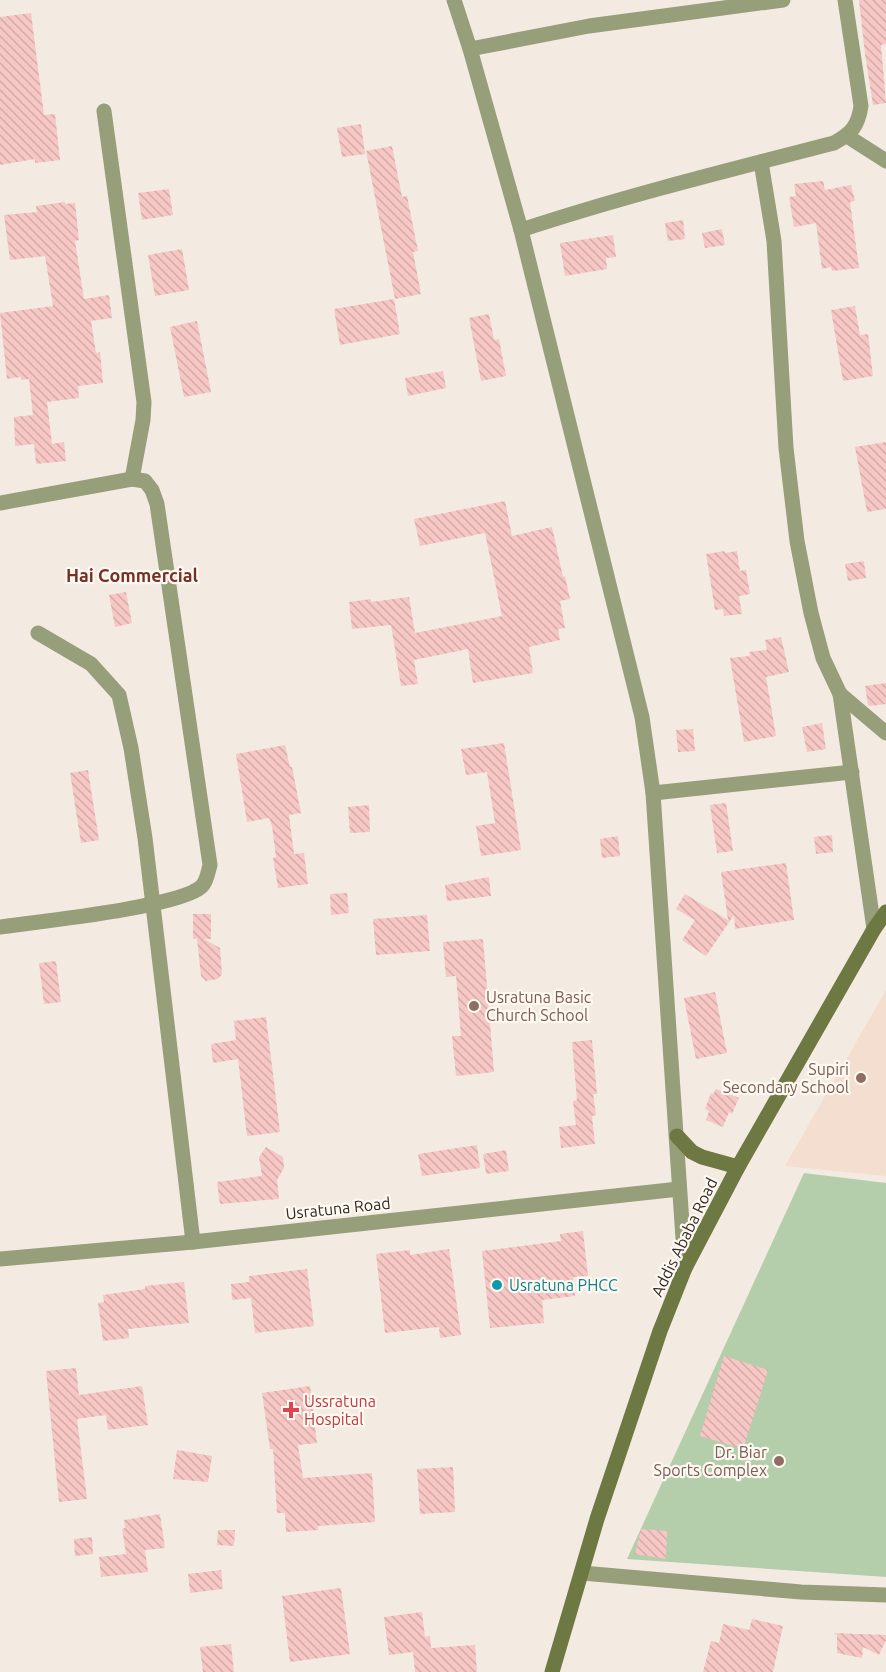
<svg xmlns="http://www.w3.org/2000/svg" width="886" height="1672" font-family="Ubuntu,sans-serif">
<defs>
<pattern id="building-back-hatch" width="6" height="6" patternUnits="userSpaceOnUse" patternTransform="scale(1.5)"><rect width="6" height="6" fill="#f6c7c4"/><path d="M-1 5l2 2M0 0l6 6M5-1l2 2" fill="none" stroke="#d3aba8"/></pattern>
</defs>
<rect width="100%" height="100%" fill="#f3ebe2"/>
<polygon fill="#f3ded0" points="886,990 886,1176 785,1166"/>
<polygon fill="#b4ceac" points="804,1173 886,1183 886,1577 627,1559"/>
<g fill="url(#building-back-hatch)">
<polygon points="859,0 886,0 886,44 881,45 886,103 873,105 865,54"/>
<polygon points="31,13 44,115 55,114 60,160 35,163 35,159 0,165 0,17"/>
<polygon points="361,124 365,154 342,157 337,128"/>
<polygon points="392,146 402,197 407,196 418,251 413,252 421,294 395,299 366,151"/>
<polygon points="823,181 825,190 851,185 855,201 850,202 859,268 832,271 831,267 822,269 816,223 794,227 789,197 796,196 794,184"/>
<polygon points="169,189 173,215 142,220 138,193"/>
<polygon points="65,202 65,204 75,203 79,240 75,241 84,299 109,295 112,318 91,321 96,353 100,352 103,383 78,386 79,398 47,402 52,444 64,442 66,461 36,464 34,444 15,446 14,417 33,415 29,379 21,380 21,377 7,379 0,313 53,306 45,256 10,260 4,215 37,212 36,206"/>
<polygon points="683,220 685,239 668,241 665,223"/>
<polygon points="722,229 725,245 705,248 702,233"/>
<polygon points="613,235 616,257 606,258 607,269 565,276 560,243"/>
<polygon points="182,249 189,290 155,296 148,255"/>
<polygon points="394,299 400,334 340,345 334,309"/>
<polygon points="855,306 860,335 868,334 873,376 843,381 831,310"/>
<polygon points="489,314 494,340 499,339 506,376 481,381 469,318"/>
<polygon points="197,321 211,392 184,397 170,327"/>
<polygon points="443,371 446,388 408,396 405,378"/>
<polygon points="886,442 886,509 867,512 855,447"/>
<polygon points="505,501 512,536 552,527 563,577 565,576 570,599 560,601 565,628 558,629 560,640 529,647 533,673 473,683 468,649 414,660 418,684 401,686 391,625 352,629 349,602 371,599 371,602 409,597 415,633 502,616 485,533 420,546 414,519"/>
<polygon points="725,551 725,553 737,551 740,571 746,570 750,594 739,596 742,614 724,616 723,609 715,610 706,554"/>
<polygon points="864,561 866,578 848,581 845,564"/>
<polygon points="126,592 132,623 115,627 109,595"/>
<polygon points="781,637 789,672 766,677 776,736 744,742 730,658 750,656 749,652 767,650 765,640"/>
<polygon points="886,683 886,704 870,706 868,705 865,686"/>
<polygon points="822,723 826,749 807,752 802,727"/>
<polygon points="693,729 695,751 678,752 676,730"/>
<polygon points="504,743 521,850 481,856 476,826 495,823 487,772 466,775 461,749"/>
<polygon points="285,745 290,767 292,767 301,813 289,815 294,854 304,853 308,884 278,888 273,858 276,857 272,826 269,818 247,822 236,754"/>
<polygon points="88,770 99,840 81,843 70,773"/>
<polygon points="726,803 733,851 717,853 710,805"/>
<polygon points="369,805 370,832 350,833 348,807"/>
<polygon points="832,835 833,852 816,854 814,837"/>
<polygon points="618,836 620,856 602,858 600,839"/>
<polygon points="786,863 794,920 735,929 734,915 706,956 682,940 695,920 676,909 685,894 728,920 721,872"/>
<polygon points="489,877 491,896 447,901 445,885"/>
<polygon points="347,893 349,913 331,915 330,894"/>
<polygon points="193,914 211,914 211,939 204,939 220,948 222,974 218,979 206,981 201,976 197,939 193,939"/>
<polygon points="427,915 430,951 376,955 373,919"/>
<polygon points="483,939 494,1072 456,1076 452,1036 461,1036 456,976 446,977 443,942"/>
<polygon points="56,961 61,1002 44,1004 39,963"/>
<polygon points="715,992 727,1053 696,1059 684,998"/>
<polygon points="266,1017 280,1132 247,1136 238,1059 213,1063 211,1044 236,1040 234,1021"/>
<polygon points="592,1040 597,1094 593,1094 596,1115 592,1116 595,1144 561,1148 559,1127 576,1125 573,1101 577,1100 572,1042"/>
<polygon points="716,1089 739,1098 732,1114 729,1112 723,1127 706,1120 709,1111 705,1109 711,1093 713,1094"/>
<polygon points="477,1145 480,1168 422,1176 418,1154"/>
<polygon points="266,1147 283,1157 284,1168 277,1180 279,1199 220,1204 217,1182 262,1176 259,1157"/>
<polygon points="506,1150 509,1171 486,1174 483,1154"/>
<polygon points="583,1231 588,1276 573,1277 575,1296 542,1300 544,1323 490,1328 482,1251 561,1241 560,1234"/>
<polygon points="449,1249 461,1335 440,1338 439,1327 385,1333 376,1254 410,1250 410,1255"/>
<polygon points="307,1269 314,1326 255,1333 251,1298 232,1300 231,1284 249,1282 249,1276"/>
<polygon points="184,1282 189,1323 128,1329 129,1338 103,1341 98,1303 104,1302 103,1295 145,1289 145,1286"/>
<polygon points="724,1356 768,1370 743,1449 700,1436"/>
<polygon points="76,1368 79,1395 142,1386 148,1425 108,1430 106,1415 77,1419 87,1499 59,1502 46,1371"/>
<polygon points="310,1386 317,1443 298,1445 303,1478 372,1473 375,1522 318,1526 318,1530 286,1532 285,1513 277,1513 273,1449 270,1449 262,1393"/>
<polygon points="177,1450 212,1456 208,1482 173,1479"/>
<polygon points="453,1467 455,1512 420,1514 417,1469"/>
<polygon points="160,1514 165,1548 145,1550 148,1572 101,1577 99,1557 126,1554 122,1529 125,1528 124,1520"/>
<polygon points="641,1529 667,1531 666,1559 635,1554"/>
<polygon points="218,1530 235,1530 234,1546 217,1545"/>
<polygon points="92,1537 93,1554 75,1556 74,1539"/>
<polygon points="221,1570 223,1589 190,1593 188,1574"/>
<polygon points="341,1588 350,1654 290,1662 282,1596"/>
<polygon points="422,1612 425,1637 430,1636 431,1648 475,1645 477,1672 415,1672 413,1652 389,1655 384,1617"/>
<polygon points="752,1619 783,1626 773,1672 703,1672 711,1641 719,1643 723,1624 749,1630"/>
<polygon points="834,1633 886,1635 886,1640 879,1655 863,1647 862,1658 837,1653 837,1635"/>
<polygon points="231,1644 234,1672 203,1672 200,1647"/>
</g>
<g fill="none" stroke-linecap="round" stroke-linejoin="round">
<g stroke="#969e7a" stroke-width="15">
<polyline points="470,49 589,26 783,0"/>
<polyline points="104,111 144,402 143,420 132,479"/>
<polyline points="847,136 886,161"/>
<polyline points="761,162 774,241 786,448 797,541 811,613 823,658 840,694 886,733"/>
<path d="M521 230C624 196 729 170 834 143 852 133 858 126 861 106L845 0"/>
<path d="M0 503 132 479 145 481 152 490 157 504 210 865C208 872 207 881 202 886 182 907 35 922 0 927"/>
<polyline points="38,633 91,664 119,695 131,748 145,838 193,1242"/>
<polyline points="840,694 874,929"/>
<polyline points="653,793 852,772"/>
<polyline points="0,1259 193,1242 679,1189"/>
<polyline points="582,1573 801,1592 886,1595"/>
</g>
<polyline stroke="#969e7a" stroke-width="15" points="454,0 470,49 521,230 642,717 653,793 685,1268"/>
<g stroke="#6e7842" stroke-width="15">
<polyline points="677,1136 692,1152 702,1157 738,1167"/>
<polyline points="552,1672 597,1519 660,1331 685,1268 738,1167 874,929 886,912"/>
</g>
</g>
<g fill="#8d6e63" stroke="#fff9f1" stroke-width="2">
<circle cx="474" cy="1006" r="6"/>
<circle cx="861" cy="1078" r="6"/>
<circle cx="779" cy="1461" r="6"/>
</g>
<circle fill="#0f9aa8" stroke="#fff9f1" stroke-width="2" cx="497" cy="1285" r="6"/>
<path fill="#e0444e" stroke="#fff9f1" stroke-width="2" d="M288 1401h6v6h6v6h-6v6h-6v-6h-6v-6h6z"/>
<g text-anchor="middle" stroke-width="4.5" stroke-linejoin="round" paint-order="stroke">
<g font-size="16" fill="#785e54" stroke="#fff9f1" text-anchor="end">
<text x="486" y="1003" text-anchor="start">Usratuna Basic<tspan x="486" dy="18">Church School</tspan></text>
<text x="849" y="1075">Supiri<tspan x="849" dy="18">Secondary School</tspan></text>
<text x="767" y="1458">Dr. Biar<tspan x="767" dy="18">Sports Complex</tspan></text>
</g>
<g font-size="16" fill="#2e2b27" stroke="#fff9f1">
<text transform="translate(338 1208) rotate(-6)" y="6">Usratuna Road</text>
<text transform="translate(684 1237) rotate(-64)" y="6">Addis Ababa Road</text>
</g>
<g font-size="16" fill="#0d838f" stroke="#fff9f1" text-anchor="start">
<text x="509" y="1291">Usratuna PHCC</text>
</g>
<g font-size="16" fill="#be3a42" stroke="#fff9f1" text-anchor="start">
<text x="304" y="1407">Ussratuna<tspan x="304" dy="18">Hospital</tspan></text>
</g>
<g font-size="18" font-weight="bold" fill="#763026" stroke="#fff9f1">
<text x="132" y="582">Hai Commercial</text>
</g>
</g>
</svg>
